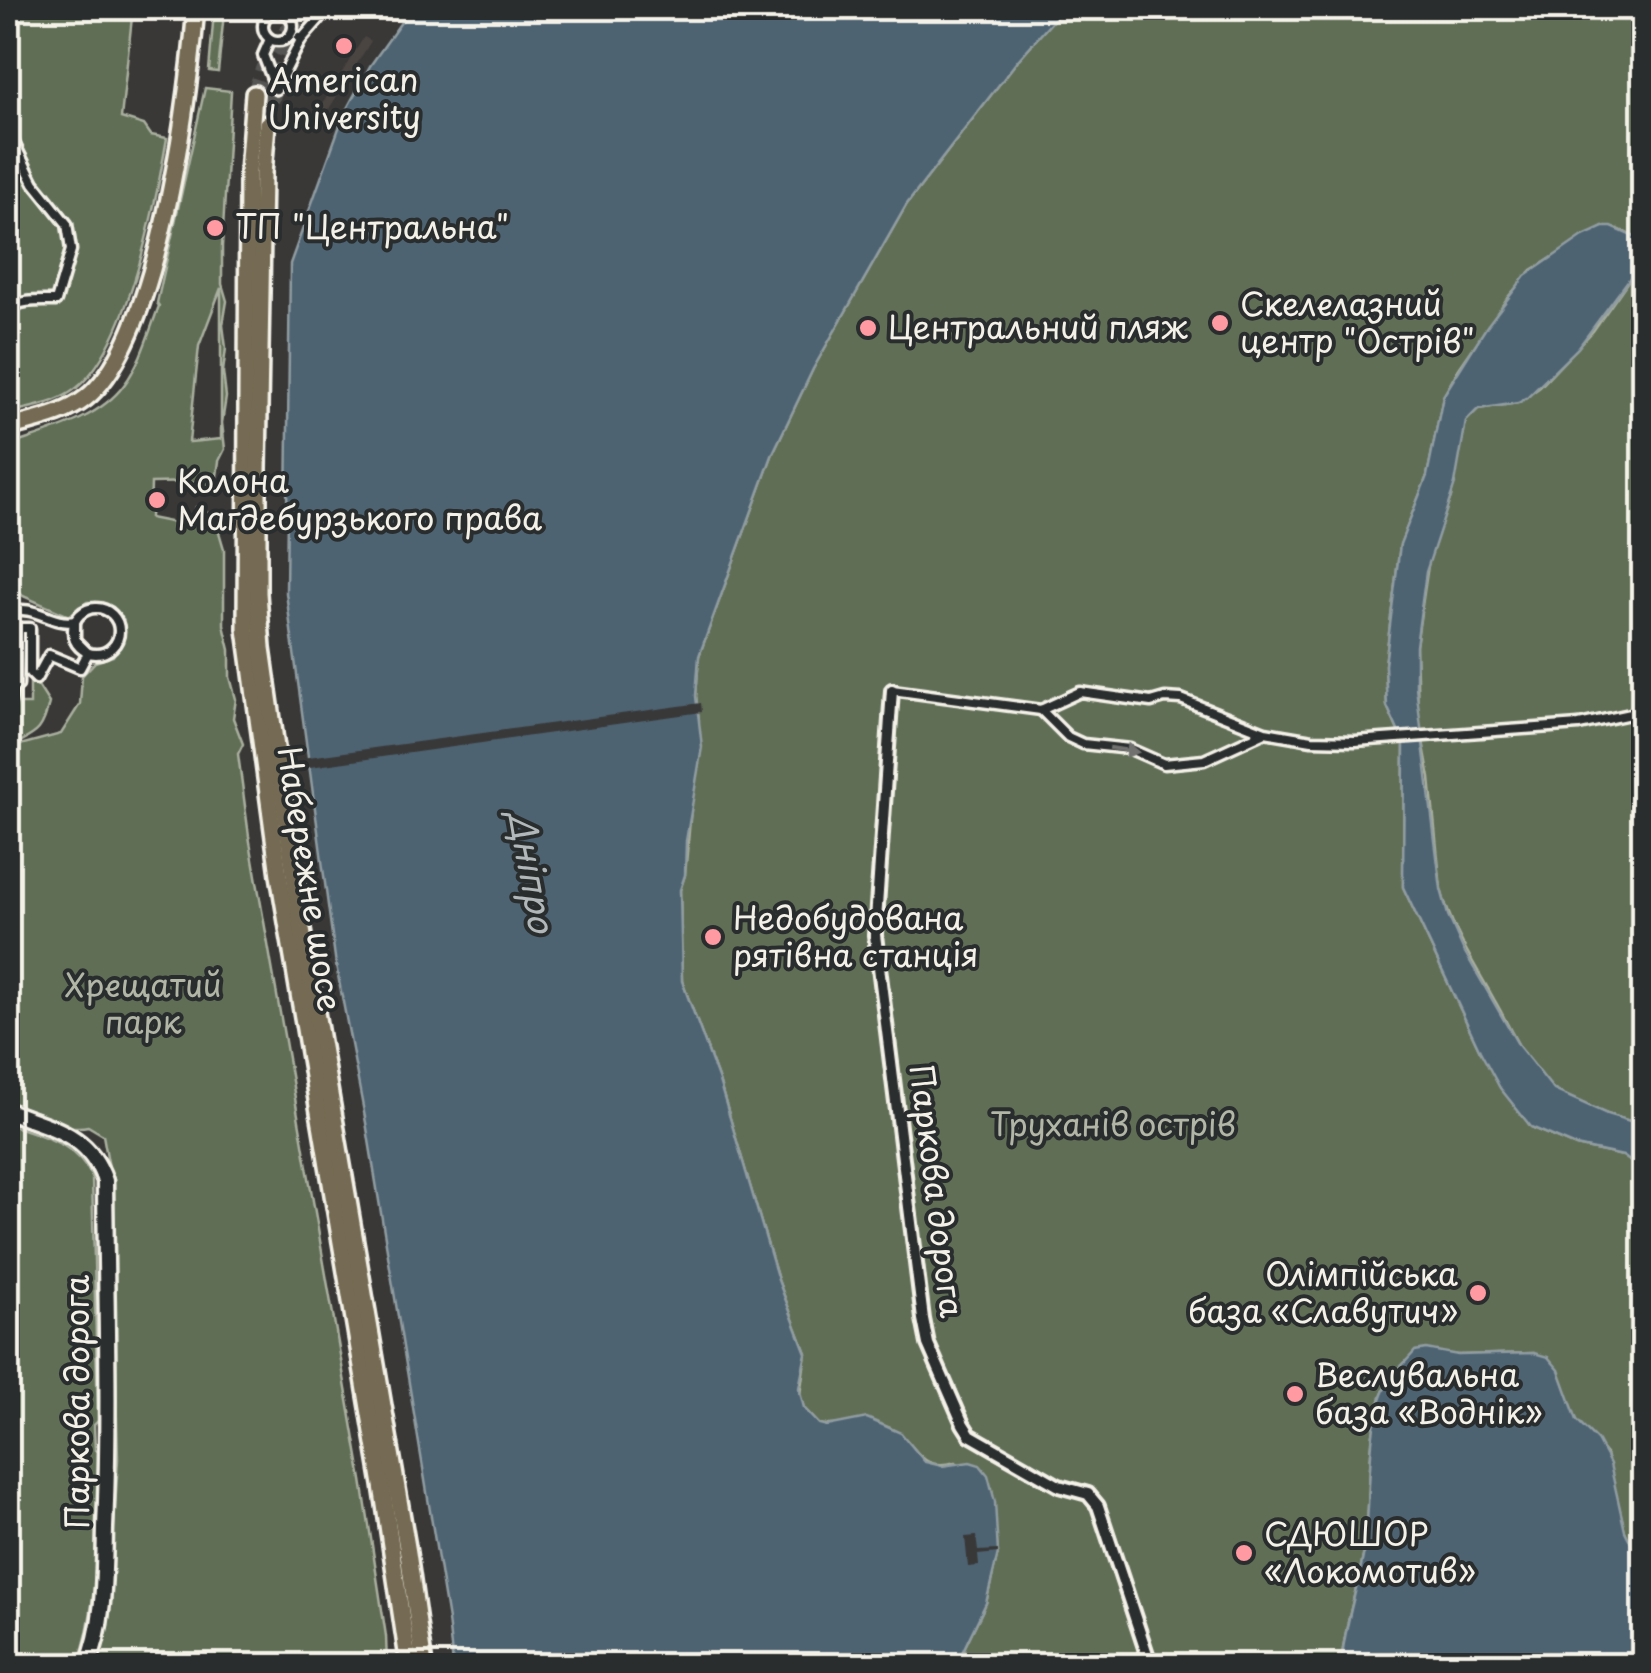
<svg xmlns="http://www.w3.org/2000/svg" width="1651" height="1673" font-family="'Playpen Sans',sans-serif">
<rect width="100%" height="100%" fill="#393837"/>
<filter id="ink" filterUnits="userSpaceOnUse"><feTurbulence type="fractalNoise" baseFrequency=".01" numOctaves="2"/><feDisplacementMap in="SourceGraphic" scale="20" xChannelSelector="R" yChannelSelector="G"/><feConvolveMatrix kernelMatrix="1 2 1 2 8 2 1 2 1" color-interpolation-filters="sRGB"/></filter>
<g filter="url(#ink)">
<polygon fill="#4b4542" points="364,37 371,41 327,112 320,108"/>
<g fill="#606e56" stroke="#aab09f" stroke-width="2.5" fill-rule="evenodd">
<path d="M8 8H133L121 118 144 125 151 135 167 138C156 202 127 356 71 392 51 405 31 407 8 413Z"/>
<path d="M1064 8H1643V241L1618 229 1603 227 1532 270 1508 297 1458 370 1443 397 1427 476 1400 545 1385 665 1387 706 1404 744 1403 887 1480 1051 1531 1127 1576 1146 1623 1156 1643 1171V1570L1625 1531 1606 1454 1577 1420 1534 1353 1458 1355 1416 1351C1406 1362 1393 1373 1386 1386 1366 1422 1371 1503 1365 1545 1359 1586 1344 1624 1341 1665H956L986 1603 998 1553 992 1488 956 1462C915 1473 920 1442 890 1428 863 1415 844 1429 819 1424L804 1408 800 1395 806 1353 778 1280 719 1081 682 981 680 890 685 875 699 720 696 696 699 656 773 453 813 369 907 204 1018 60Z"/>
<polygon points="214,11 224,13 218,72 209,71"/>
<path d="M205 88 231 91 222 247V284L227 301 223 325 226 348 223 372 226 397 222 423 225 449 219 461 217 476 203 490 196 491V482L151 483 150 518 175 523 176 514 195 518 196 507 201 506 216 522 224 549V625L230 650V677L236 699 233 718 243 744 238 754 249 836 362 1480 386 1636 387 1665H96L102 1646 112 1558 118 1459 110 1173 103 1135 88 1126C63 1132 30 1111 8 1101V712L13 686 18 685 19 704H30V673L49 703C42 735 35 733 9 748L61 734 80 704 82 676 95 662 113 656 125 636C124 613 110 601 87 602L69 616 23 596 8 580V446C47 432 98 420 124 385 141 362 149 332 159 306L157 303ZM221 288V439L189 442 199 346Z"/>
<path d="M1642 244H1643V1125C1614 1116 1582 1108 1556 1091 1527 1071 1512 1030 1495 1001 1474 963 1452 931 1441 889L1430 778 1418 714 1416 646 1430 552 1451 497 1466 421 1478 409 1518 403 1540 387 1593 331 1635 271Z"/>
<path d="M8 1124C40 1136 77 1142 92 1177L98 1421 94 1425 95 1450 100 1452C99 1509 99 1615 77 1665H8Z"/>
</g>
<g fill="#4e6372" stroke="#909ca1" stroke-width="2.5">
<polygon points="411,8 1064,8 1018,60 907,204 813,369 773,453 699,656 696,696 702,747 686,841 685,875 680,890 682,981 719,1081 778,1280 806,1353 799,1388 804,1408 819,1424 827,1426 867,1418 901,1433 925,1462 942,1466 970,1462 980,1465 988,1475 995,1502 998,1553 986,1603 956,1665 453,1665 448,1620 367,1128 336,965 286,593 290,264 344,114 370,66"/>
<polygon points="1603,227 1612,227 1643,241 1635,271 1578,348 1527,398 1518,403 1478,409 1466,421 1455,484 1426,572 1416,646 1416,687 1441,889 1448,915 1463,949 1519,1046 1554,1090 1607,1114 1643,1125 1643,1171 1623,1156 1576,1146 1531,1127 1500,1088 1480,1051 1403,887 1404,744 1387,706 1385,665 1400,544 1427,476 1443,396 1487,326 1525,276 1583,236"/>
<path d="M1426 1349 1458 1355 1534 1353 1548 1357 1559 1370 1577 1420 1597 1440 1610 1464 1625 1531 1643 1566V1665L1341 1666C1344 1624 1359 1586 1365 1545 1371 1502 1366 1423 1386 1386 1393 1373 1406 1362 1415 1351Z"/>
</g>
<g fill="#393837">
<polygon points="701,703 702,712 303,768 301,758"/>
<polygon points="976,1536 978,1551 998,1550 998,1553 978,1555 979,1566 968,1567 965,1537"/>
</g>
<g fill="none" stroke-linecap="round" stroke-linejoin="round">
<polyline stroke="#909ca1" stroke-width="2.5" points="8,301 28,295"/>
<g stroke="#555452" stroke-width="15" stroke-dasharray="15 8" stroke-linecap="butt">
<polyline points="254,94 263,68 302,8"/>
<path d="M267 124C275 80 288 41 318 8"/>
</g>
<defs>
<g id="pedestrian">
<circle cx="278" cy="26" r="15"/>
<polyline points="299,38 301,40 329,8"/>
<polyline points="270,39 263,55 276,89"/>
<polyline points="276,89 301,40"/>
<path d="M8 131 34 183 67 224 71 250 56 301C39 301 20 299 8 310"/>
<circle cx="96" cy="631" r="23"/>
<path d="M8 613C35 602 49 626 75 621V640L88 653 80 668 49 655 36 679 30 673V628H19L18 685 13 686 8 711"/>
<polyline points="892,690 1041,710 1080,692 1151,702 1165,698 1181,699 1265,732 1312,740 1355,741 1579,725 1644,711"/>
<polyline points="1041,710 1068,737 1083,744 1130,749 1164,764 1204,760 1263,733"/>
</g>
<polyline id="minor" points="892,690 875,935 923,1319 928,1344 963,1424 970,1435 1059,1486 1088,1494 1098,1506 1151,1666"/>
<path id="secondary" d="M8 1111C51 1128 89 1133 105 1181 106 1296 110 1413 105 1528 104 1572 105 1625 87 1666"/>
<g id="primary">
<polyline points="254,94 248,173 246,629 279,875 382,1485 409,1666"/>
<polyline points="267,124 263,174 258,469 258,593 262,648 300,918 408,1553 424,1666"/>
<path d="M8 428C34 420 63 416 86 398 159 340 188 100 196 8"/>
</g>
</defs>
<use href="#pedestrian" stroke="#f4f1e8" stroke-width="15"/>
<use href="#minor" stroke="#f4f1e8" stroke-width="18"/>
<use href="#secondary" stroke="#f4f1e8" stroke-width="21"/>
<use href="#primary" stroke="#f4f1e8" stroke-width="22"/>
<use href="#pedestrian" stroke="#2a2d2e" stroke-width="8"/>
<use href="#minor" stroke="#2a2d2e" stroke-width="10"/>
<use href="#secondary" stroke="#2a2d2e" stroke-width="14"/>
<use href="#primary" stroke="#746b52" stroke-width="15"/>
</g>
<defs><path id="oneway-solid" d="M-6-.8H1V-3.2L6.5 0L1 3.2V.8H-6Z" transform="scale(2.5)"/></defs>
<use fill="#71726f" href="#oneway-solid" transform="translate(1124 750) rotate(9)"/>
</g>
<g fill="#ff9aa2" stroke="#2a2d2e" stroke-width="4">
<circle cx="344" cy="46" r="10"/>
<circle cx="215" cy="228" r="10"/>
<circle cx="1220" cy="323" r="10"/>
<circle cx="868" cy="328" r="10"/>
<circle cx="157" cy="500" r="10"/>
<circle cx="713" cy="937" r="10"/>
<circle cx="1478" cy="1293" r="10"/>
<circle cx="1295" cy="1394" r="10"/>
<circle cx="1244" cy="1553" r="10"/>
</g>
<g text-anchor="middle" stroke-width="8" stroke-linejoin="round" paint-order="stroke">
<g font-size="32" fill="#f4f1e8" stroke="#2a2d2e" text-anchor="start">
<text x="344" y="92" text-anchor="middle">American<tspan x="344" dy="37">University</tspan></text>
<text x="235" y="239">ТП "Центральна"</text>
<text x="1240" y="316">Скелелазний<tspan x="1240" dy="37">центр "Острів"</tspan></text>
<text x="888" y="339">Центральний пляж</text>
<text x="177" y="493">Колона<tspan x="177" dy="37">Магдебурзького права</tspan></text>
<text x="733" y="930">Недобудована<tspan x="733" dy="37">рятівна станція</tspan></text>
<text x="1458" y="1286" text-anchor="end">Олімпійська<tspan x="1458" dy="37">база «Славутич»</tspan></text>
<text x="1315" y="1387">Веслувальна<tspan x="1315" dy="37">база «Воднік»</tspan></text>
<text x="1264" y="1546">СДЮШОР<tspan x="1264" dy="37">«Локомотив»</tspan></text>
</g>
<g font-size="32" fill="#f4f1e8" stroke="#2a2d2e">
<text transform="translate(309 879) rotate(81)" y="11">Набережне шосе</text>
<text transform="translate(936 1191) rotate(83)" y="11">Паркова дорога</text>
<text transform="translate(78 1402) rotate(-90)" y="11">Паркова дорога</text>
</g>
<g font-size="32" fill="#b1b6a6" stroke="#2a2d2e">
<text x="143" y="997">Хрещатий<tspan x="143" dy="37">парк</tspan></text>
<text x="1113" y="1136">Труханів острів</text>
</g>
<g font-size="35" font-style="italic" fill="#b2b8b9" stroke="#2a2d2e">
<text transform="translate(531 872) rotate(80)" y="12">Дніпро</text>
</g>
</g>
<rect width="1651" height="1673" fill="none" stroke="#2a2d2e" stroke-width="40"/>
<rect x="20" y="20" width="1611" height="1633" fill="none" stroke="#f4f1e8" stroke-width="4" filter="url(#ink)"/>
</svg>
